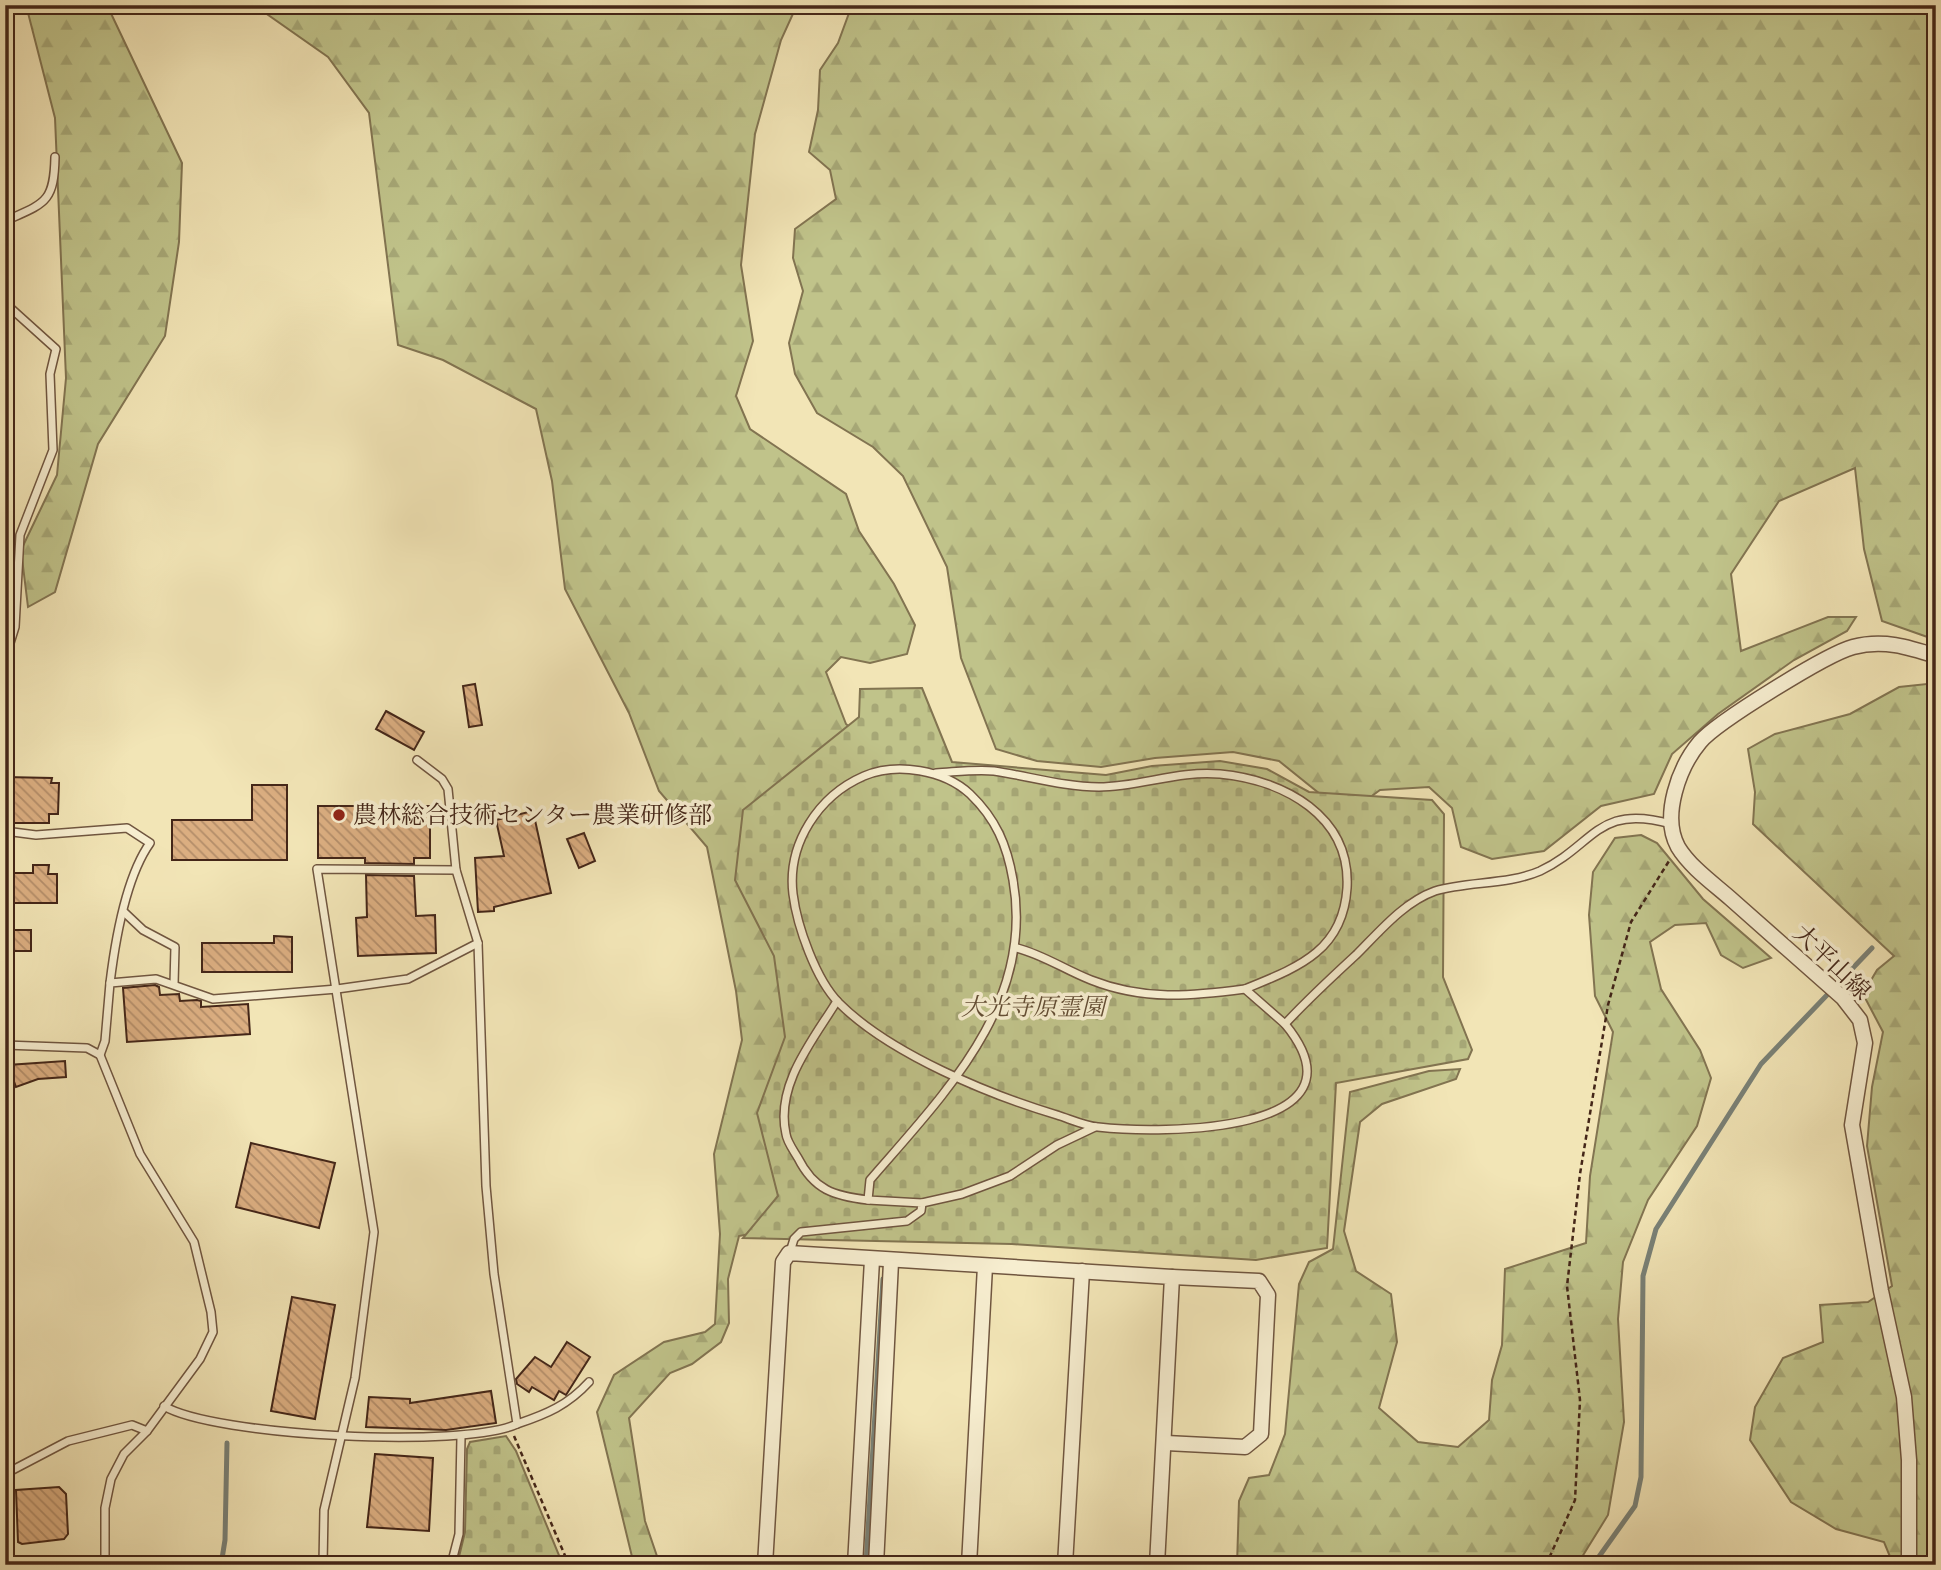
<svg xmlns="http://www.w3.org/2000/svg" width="1941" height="1570" font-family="'IM FELL Great Primer','Noto Serif JP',serif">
<defs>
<pattern id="forest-firs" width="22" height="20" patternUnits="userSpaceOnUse" patternTransform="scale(1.75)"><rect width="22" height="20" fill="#c0c38a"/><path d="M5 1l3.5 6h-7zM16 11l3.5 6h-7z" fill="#a6a776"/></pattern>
<pattern id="cemetery-stones" width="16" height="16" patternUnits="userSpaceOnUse" patternTransform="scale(1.75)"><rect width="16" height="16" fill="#c0c38a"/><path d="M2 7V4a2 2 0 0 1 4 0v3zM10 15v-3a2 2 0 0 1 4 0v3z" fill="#a6a776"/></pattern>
<pattern id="building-back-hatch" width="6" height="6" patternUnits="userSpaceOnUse" patternTransform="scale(1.75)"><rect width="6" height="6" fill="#dbae81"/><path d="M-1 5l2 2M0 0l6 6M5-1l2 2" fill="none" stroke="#b38d69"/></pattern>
</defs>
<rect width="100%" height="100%" fill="#f2e5b6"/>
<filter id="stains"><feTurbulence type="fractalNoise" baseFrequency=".00286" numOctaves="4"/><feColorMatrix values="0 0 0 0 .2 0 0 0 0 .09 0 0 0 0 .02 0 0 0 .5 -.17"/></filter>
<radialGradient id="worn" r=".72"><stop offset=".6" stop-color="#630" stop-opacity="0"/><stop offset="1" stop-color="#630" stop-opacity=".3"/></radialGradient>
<g fill="url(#forest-firs)" stroke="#827451" stroke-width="2">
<polygon points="26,5 107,5 182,163 179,242 165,336 98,444 55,592 28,607 21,550 57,475 66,378 55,118"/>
<polygon points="254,5 797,5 781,40 755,134 741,265 753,341 736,396 750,429 846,494 859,531 894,584 915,625 907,654 870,663 841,657 826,672 846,724 867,742 815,1197 764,1231 739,1236 728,1279 729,1323 721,1342 692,1364 670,1373 629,1418 645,1521 660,1565 634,1565 597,1412 614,1375 664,1342 705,1332 715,1324 720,1234 714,1154 742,1040 736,991 707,847 659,791 629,713 565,589 552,481 536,409 443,360 398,345 369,113 328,57"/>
<polygon points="852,5 1936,5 1936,640 1882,621 1864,549 1855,468 1779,501 1731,574 1741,651 1828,617 1856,617 1847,631 1794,660 1718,714 1672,754 1654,794 1601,806 1544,851 1492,859 1461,847 1452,808 1429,787 1380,790 1357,807 1330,802 1279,761 1233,752 1155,758 1101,767 1037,761 996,749 961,658 947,567 903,476 873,447 817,413 795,374 789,343 803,291 793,258 795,229 836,199 830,170 809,152 818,110 820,70 838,43"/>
<polygon points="1936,683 1936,1565 1888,1565 1891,1559 1884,1542 1836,1529 1791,1502 1750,1440 1755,1407 1783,1358 1823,1342 1820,1305 1868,1302 1892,1286 1867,1146 1872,1087 1883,1032 1863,994 1877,970 1894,956 1753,824 1755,792 1748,749 1775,734 1850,714 1899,687"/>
<polygon points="1641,835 1657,843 1703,899 1771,958 1743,968 1721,955 1706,923 1675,925 1650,942 1661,989 1700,1050 1711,1078 1697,1126 1648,1200 1623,1262 1618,1319 1624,1422 1608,1515 1577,1565 1237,1565 1239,1501 1249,1478 1269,1475 1285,1434 1299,1284 1309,1262 1333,1249 1350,1092 1429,1071 1460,1069 1456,1079 1382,1104 1360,1122 1344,1231 1356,1271 1391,1294 1397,1342 1379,1408 1418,1442 1458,1447 1489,1420 1492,1380 1502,1345 1505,1269 1586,1243 1590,1176 1613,1032 1595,996 1589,915 1593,872 1615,838"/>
</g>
<g fill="url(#cemetery-stones)" stroke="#827451" stroke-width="2">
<polygon points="922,688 952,762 1106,775 1152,766 1220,761 1267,769 1309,792 1432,800 1444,814 1443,977 1472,1050 1468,1059 1336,1083 1327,1248 1256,1260 1012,1244 743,1238 778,1196 757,1113 785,1037 774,956 735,880 743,810 859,717 860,689"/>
<polygon points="506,1436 516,1451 563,1565 457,1565 465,1532 467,1449 470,1442"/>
</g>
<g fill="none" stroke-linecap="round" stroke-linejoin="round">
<g stroke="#798177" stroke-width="5">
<polyline points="221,1565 225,1540 227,1443"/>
<polyline points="866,1565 883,1279"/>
<polyline points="1593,1565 1635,1506 1641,1477 1643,1276 1656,1229 1761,1064 1872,948"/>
</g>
</g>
<g fill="url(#building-back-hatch)" stroke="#442618" stroke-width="2">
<polygon points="475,684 482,725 469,727 463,686"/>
<polygon points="386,711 424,732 414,750 376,729"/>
<polygon points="5,777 52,778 51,783 59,783 58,814 49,814 49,823 5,823"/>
<polygon points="252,785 287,785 287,860 172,860 172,820 252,820"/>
<polygon points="318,806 430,806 430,858 414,858 414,864 365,863 365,858 318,858"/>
<polygon points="533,811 551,893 494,907 494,911 478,912 475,858 504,856 496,820"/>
<polygon points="584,833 595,861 579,868 567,839"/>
<polygon points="33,865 49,865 48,874 57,874 57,903 5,903 5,873 33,873"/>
<polygon points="366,875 414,876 416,916 435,915 436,953 358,956 356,918 367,917"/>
<rect x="5" y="930" width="26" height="21"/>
<polygon points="274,936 292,937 292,972 202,972 202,943 274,943"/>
<polygon points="155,985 159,987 160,995 179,994 180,1001 197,1000 201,1001 201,1007 248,1004 250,1034 127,1042 123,988"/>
<polygon points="65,1061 66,1077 38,1079 16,1087 8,1065"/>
<polygon points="251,1143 335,1163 319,1228 236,1207"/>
<polygon points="292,1297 335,1305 315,1419 271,1411"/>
<polygon points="567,1342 590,1357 566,1395 559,1391 554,1400 532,1387 529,1392 517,1384 516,1379 535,1357 551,1367"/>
<polygon points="491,1391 496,1423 446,1430 366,1427 369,1397 410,1399 410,1403"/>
<polygon points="375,1454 433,1458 429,1531 367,1527"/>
<polygon points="59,1487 66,1494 68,1534 64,1539 22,1544 18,1542 16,1490"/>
</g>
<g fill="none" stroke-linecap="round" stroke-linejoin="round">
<defs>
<g id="service">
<path d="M5 221C45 203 54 203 55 157"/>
<polyline points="5,303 56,349 50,374 53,450 20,535 15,627 5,659"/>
<path d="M936 773C955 772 976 769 994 771 1028 776 1065 787 1099 787 1140 787 1179 770 1220 774 1284 780 1351 816 1347 888 1343 952 1296 968 1245 989"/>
<path d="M5 831 36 835 127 828 150 843C126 877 115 942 110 983"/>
<polyline points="125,913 143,930 175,947 174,984"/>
<path d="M1017 948C1044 955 1065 970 1091 980 1144 1001 1191 996 1245 989L1285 1024C1308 999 1332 977 1357 954 1380 931 1404 902 1435 891 1468 881 1508 885 1540 871 1595 845 1597 803 1671 824"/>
<path d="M837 1001C813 1040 775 1085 786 1134 787 1142 794 1151 798 1158 814 1190 834 1196 868 1200"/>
<polyline points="5,1045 87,1048 100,1055 140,1154 194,1242 211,1312 213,1332 200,1359 147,1431 124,1454 111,1479 105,1508 105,1565"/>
<polyline points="100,1055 105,1041 110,983 156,979 213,999 337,989 408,979 478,943"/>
<polyline points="922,1203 962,1194 1010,1176 1057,1145 1095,1127"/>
<path d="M790 1252 794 1239 801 1232 907 1221 921 1211 922 1203 868 1200 870 1180C945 1093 1035 1004 1013 880 1007 845 996 819 970 794 944 770 897 762 864 776 818 796 787 844 793 894 797 926 816 980 839 1003 890 1054 990 1095 1057 1115 1070 1119 1085 1126 1098 1127 1160 1134 1376 1135 1285 1024"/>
<path d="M164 1406C213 1436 464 1449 517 1424L494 1274 486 1186 478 943 456 870 448 789 442 779 417 760"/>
<path d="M517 1424C547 1414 568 1405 589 1382"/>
<polyline points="5,1474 68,1441 132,1425 147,1431"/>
<polyline points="323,1565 324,1510 355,1378 374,1232 317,869 456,870"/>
<polyline points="451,1565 459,1534 461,1437"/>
</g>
<g id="minor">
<polyline points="1166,1443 1245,1447 1261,1434 1268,1295 1259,1281 1172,1277"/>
<polyline points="765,1565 783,1262 789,1253 1172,1277 1157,1565"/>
<polyline points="855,1565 872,1260"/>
<polyline points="876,1565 891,1262"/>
<polyline points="969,1565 985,1266"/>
<polyline points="1065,1565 1082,1271"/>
<path d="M1909 1565V1460L1904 1397 1881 1291 1852 1125 1865 1043 1860 1020 1843 998C1806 965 1768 932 1731 899 1714 884 1690 867 1678 847 1661 816 1679 767 1700 742 1717 722 1827 654 1853 647 1883 639 1908 647 1936 656"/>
</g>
</defs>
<use href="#service" stroke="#705640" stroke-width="10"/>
<use href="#minor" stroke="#705640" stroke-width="17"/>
<g stroke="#442618" stroke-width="2.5" stroke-dasharray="5 3.5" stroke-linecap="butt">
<polyline points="514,1436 569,1565"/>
<polyline points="1546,1565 1575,1500 1580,1400 1567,1286 1580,1174 1608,1005 1631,922 1669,861"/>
</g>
<use href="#service" stroke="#f7eed0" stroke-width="7"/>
<use href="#minor" stroke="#f7eed0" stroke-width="14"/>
</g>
<circle fill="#8f2418" stroke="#f7eed0" stroke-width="2.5" cx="339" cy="815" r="7"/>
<g text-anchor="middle" stroke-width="7" stroke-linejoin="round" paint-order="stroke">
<g font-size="24" fill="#442618" stroke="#f7eed0" text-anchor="start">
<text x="353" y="823">農林総合技術センター農業研修部</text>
</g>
<g font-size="24" fill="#442618" stroke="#f7eed0">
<text transform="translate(1832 962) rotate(44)" y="8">大平山線</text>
</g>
<g font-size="24" font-style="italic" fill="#634d34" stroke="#f7eed0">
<text x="1033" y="1015">大光寺原霊園</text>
</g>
</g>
<rect width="1941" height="1570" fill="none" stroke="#f2e5b6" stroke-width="28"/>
<rect x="7" y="7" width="1927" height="1556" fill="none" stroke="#442618" stroke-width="3.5"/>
<rect x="14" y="14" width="1913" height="1542" fill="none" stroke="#442618" stroke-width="2"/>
<rect width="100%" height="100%" filter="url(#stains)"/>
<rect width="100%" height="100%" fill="url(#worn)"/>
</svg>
